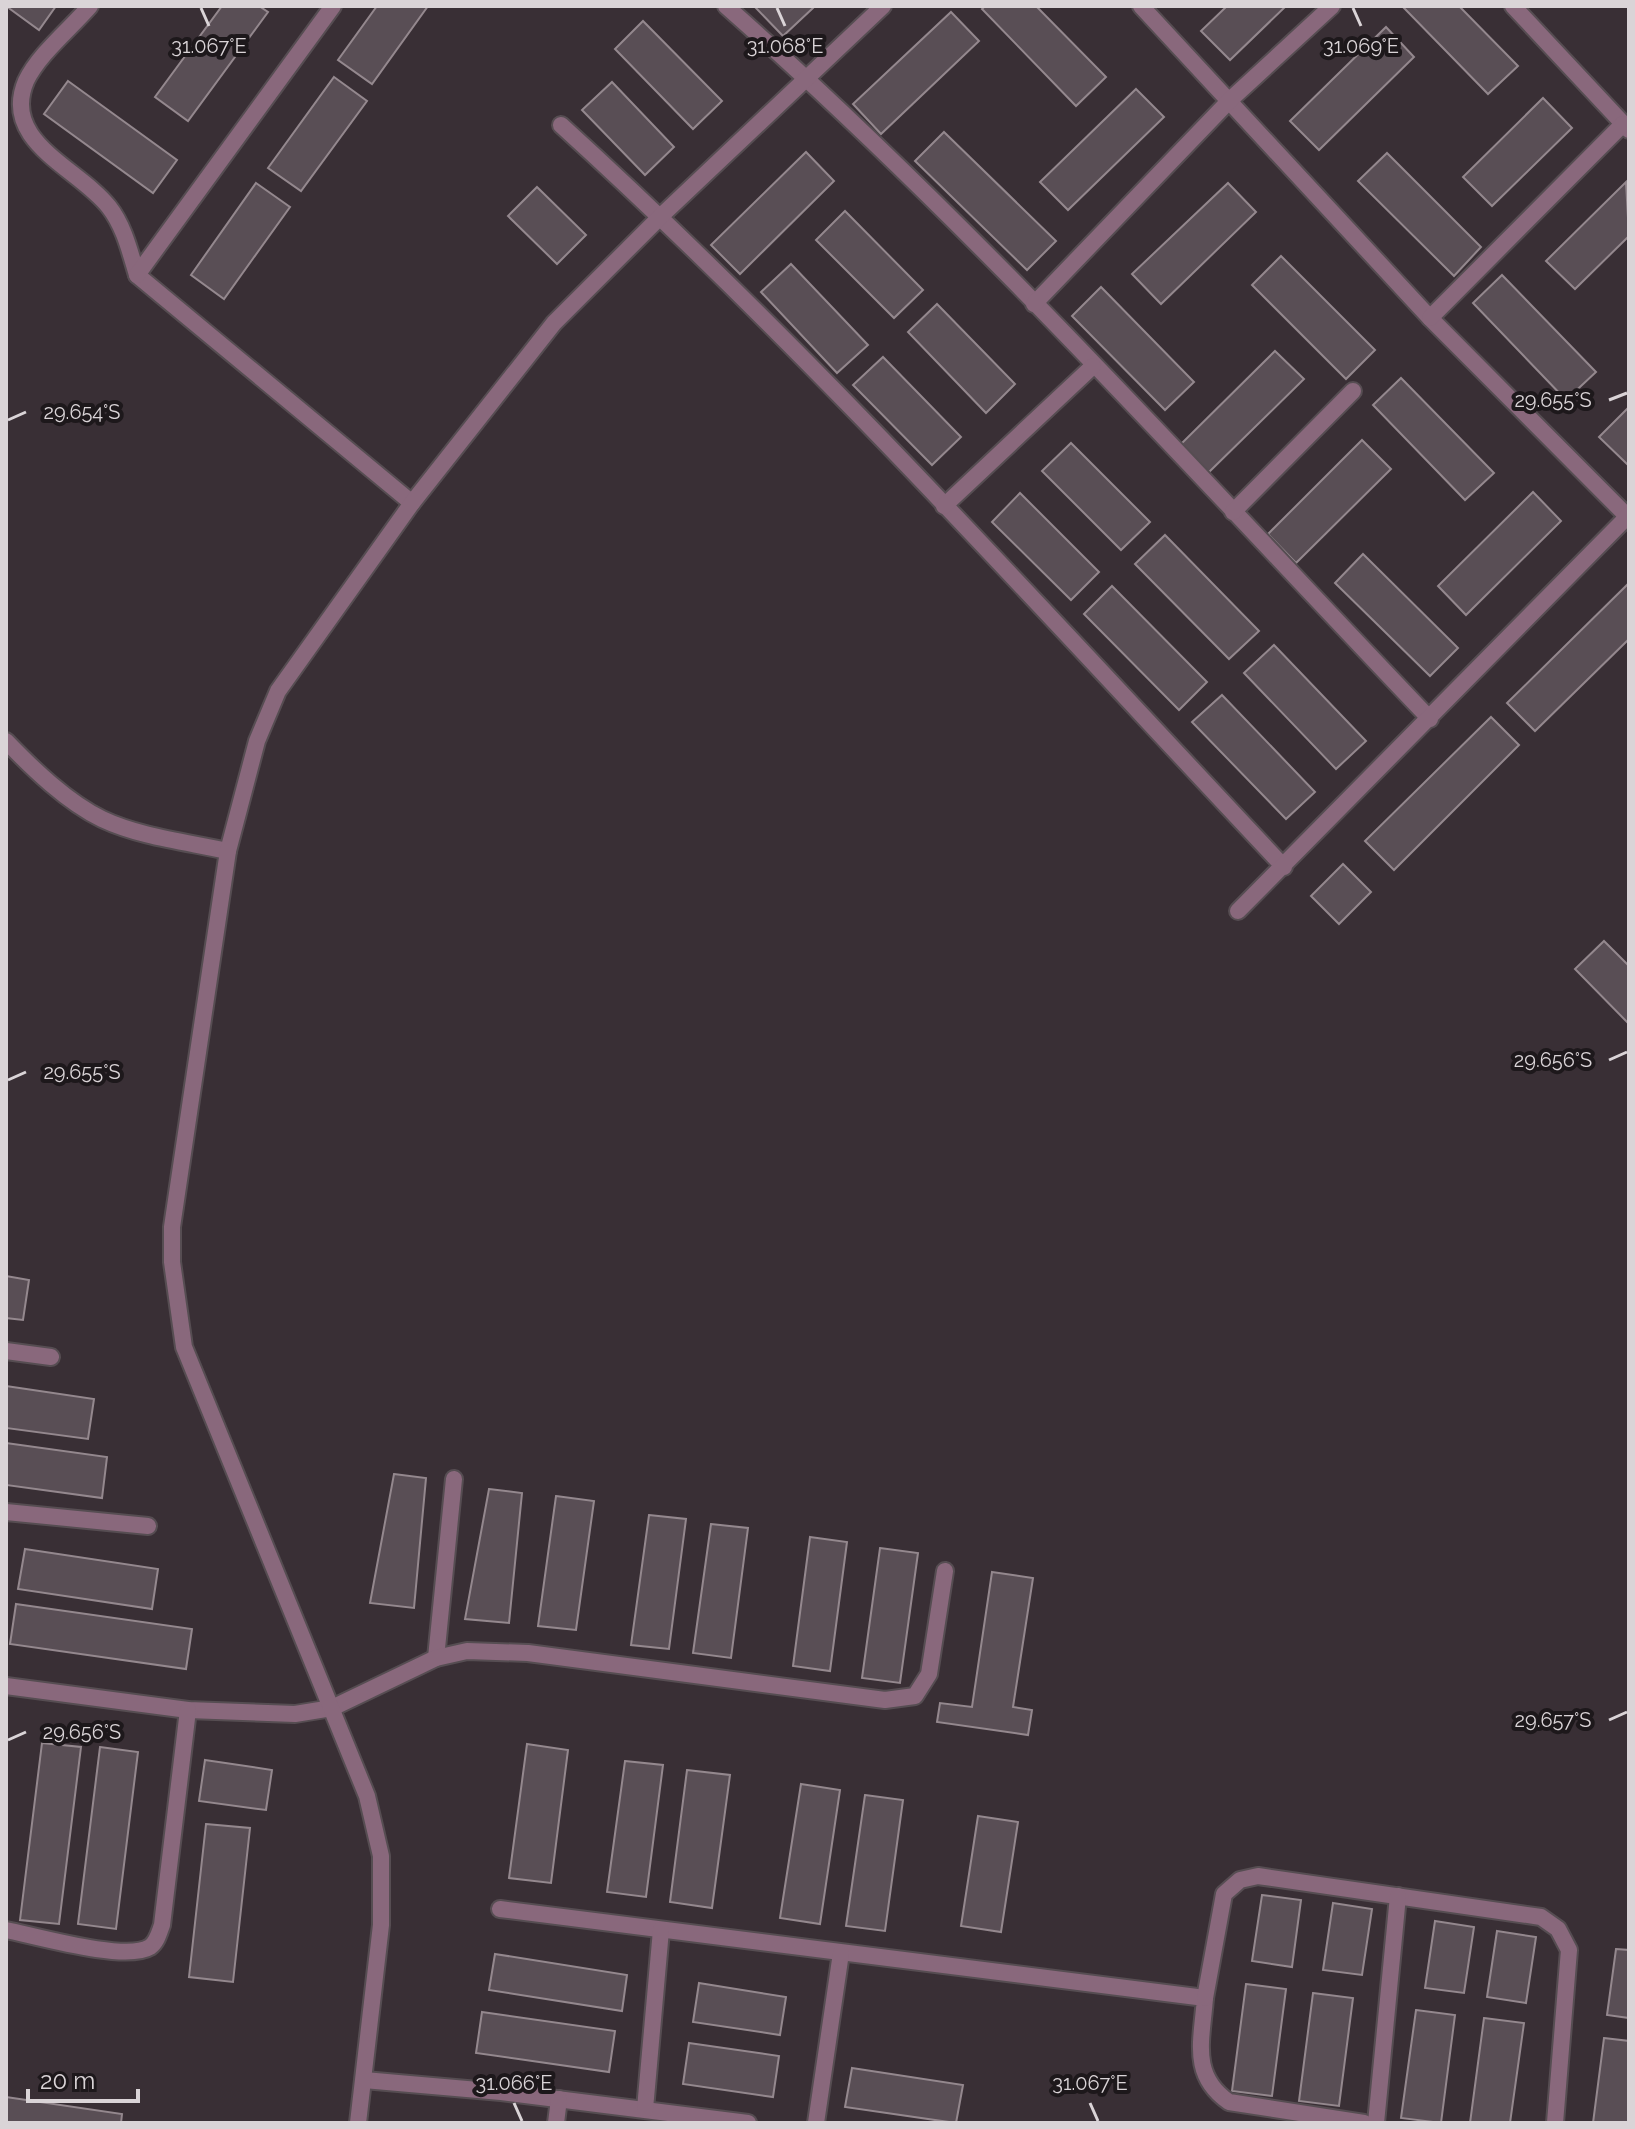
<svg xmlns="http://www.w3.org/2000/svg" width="1635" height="2129" font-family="Raleway,sans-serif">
<rect width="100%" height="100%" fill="#392f35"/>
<g fill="#594e55" stroke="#94888e" stroke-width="2">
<polygon points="6,6 56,6 39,30"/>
<polygon points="222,6 259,6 268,12 188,121 155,97"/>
<polygon points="377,6 428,6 372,84 338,60"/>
<polygon points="754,6 812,6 813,8 783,36"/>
<polygon points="985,6 1036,6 1106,77 1076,106 982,9"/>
<polygon points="1227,6 1286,6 1230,60 1201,31"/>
<polygon points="1402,6 1459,6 1518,66 1488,94"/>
<polygon points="951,12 979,41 881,134 853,104"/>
<polygon points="643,21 722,101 693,129 615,49"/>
<polygon points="1386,27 1414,57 1319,150 1290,121"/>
<polygon points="334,77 367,101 301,191 268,168"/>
<polygon points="68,81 177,160 153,193 44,114"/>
<polygon points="612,82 674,147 645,175 582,110"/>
<polygon points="1136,89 1164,117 1068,210 1040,182"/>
<polygon points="1543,98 1572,128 1492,206 1463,177"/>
<polygon points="944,132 1056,241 1027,270 915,161"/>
<polygon points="806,152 834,181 740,274 711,245"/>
<polygon points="1387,153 1481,247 1454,276 1358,181"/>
<polygon points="1626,182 1629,236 1575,289 1546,261"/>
<polygon points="256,183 290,207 224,299 191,275"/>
<polygon points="1228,183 1256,212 1161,304 1132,274"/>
<polygon points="537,187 586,235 557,264 508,216"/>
<polygon points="845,211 923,290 894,318 816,240"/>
<polygon points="1281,256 1375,350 1346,379 1252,285"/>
<polygon points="791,264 868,345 837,373 761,292"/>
<polygon points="1502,275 1596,372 1566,400 1473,303"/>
<polygon points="1101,287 1194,382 1165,410 1072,316"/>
<polygon points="937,304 1015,384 986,413 908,332"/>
<polygon points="1275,351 1304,379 1208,473 1180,445"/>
<polygon points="883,357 961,437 932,465 853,385"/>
<polygon points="1401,378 1494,473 1465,500 1373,405"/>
<polygon points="1629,407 1629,463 1627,464 1599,437"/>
<polygon points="1362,440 1391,469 1296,563 1268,534"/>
<polygon points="1071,443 1150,522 1121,550 1042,471"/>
<polygon points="1533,492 1561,521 1466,615 1438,586"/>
<polygon points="1020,493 1099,572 1071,600 992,522"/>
<polygon points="1165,535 1259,631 1229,659 1135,564"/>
<polygon points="1363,554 1458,648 1430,676 1335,583"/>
<polygon points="1629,583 1629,639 1535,731 1507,703"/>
<polygon points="1112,586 1207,682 1179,710 1084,614"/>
<polygon points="1274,645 1366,741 1336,769 1244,673"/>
<polygon points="1222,695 1315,792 1286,819 1192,722"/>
<polygon points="1491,717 1519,745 1394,870 1365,841"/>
<polygon points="1343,864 1371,892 1339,924 1311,896"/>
<polygon points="1604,941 1629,966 1629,1024 1575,969"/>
<polygon points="6,1276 29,1280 23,1320 6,1318"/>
<polygon points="6,1386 94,1399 88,1439 6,1428"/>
<polygon points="6,1443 107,1457 102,1498 6,1485"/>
<polygon points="394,1474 426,1478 414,1608 370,1603"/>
<polygon points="489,1489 522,1493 509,1623 465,1619"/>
<polygon points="556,1496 594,1501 576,1630 538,1626"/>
<polygon points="649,1515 686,1519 669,1649 631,1645"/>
<polygon points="711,1524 748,1528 731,1658 693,1653"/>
<polygon points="810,1537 847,1542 830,1671 793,1666"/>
<polygon points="880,1548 918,1553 900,1683 862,1678"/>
<polygon points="25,1549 158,1569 152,1609 18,1589"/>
<polygon points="992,1572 1033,1578 1013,1707 1032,1710 1028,1735 937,1722 940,1703 972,1707"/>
<polygon points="16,1604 192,1629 186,1669 10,1644"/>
<polygon points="42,1743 81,1747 59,1924 20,1920"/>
<polygon points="527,1744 568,1750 551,1883 509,1878"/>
<polygon points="100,1747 138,1752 116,1929 78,1924"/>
<polygon points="205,1760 272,1770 266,1810 199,1801"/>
<polygon points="625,1761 663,1765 646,1897 607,1892"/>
<polygon points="687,1770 730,1775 712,1908 670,1902"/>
<polygon points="801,1784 840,1790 820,1924 780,1918"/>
<polygon points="865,1795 903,1800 885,1931 846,1926"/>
<polygon points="978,1816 1018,1822 1001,1932 961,1926"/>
<polygon points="206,1824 250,1828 233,1982 189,1977"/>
<polygon points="1262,1895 1301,1900 1292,1967 1252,1961"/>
<polygon points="1333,1903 1372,1909 1362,1975 1323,1970"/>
<polygon points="1435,1921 1474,1927 1464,1993 1425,1988"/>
<polygon points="1497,1931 1536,1937 1526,2003 1487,1997"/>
<polygon points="1616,1949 1629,1950 1629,2018 1607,2015"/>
<polygon points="495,1954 627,1975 622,2011 489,1990"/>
<polygon points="699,1983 786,1997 780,2035 693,2022"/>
<polygon points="1246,1984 1286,1989 1272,2096 1232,2091"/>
<polygon points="1313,1993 1353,1998 1339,2106 1299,2101"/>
<polygon points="1416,2010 1455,2015 1441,2123 1401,2118"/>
<polygon points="482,2012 615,2031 609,2072 476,2053"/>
<polygon points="1484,2018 1524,2023 1510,2123 1470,2123"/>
<polygon points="1604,2038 1629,2041 1629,2123 1593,2123"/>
<polygon points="689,2043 779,2056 773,2097 683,2084"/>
<polygon points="852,2068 963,2085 956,2123 845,2107"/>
<polygon points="6,2097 122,2114 121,2123 6,2123"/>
</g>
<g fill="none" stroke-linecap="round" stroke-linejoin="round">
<defs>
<polyline id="service" points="436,1658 454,1479"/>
<g id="minor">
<path d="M90 6C70 29 39 54 26 81 0 142 79 168 109 207 124 226 130 252 137 275L412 503"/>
<path d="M726 6C976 227 1200 478 1430 719"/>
<polyline points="1141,6 1430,318 1629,518"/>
<polyline points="1513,6 1629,130"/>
<path d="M561 125C816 357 1048 616 1284 867"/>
<polyline points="137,275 333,6"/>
<polyline points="1034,304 1230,100 1332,6"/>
<polyline points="1430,318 1623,124"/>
<polyline points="944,506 1093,366"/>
<polyline points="1233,512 1353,391"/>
<path d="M6 741C33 769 67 802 102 819 140 837 187 842 228 851"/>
<polyline points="1238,911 1629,515"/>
<polyline points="6,1351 51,1357"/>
<polyline points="6,1512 148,1526"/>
<polyline points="6,1686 188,1710 295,1714 332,1708 436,1658 467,1651 528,1653 885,1700 915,1696 929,1674 945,1571"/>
<path d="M500 1909 1205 1998C1202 2040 1190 2075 1229 2102L1364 2123"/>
<path d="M6 1930C36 1936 126 1962 150 1947 157 1942 159 1933 162 1925L188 1710"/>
<polyline points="1205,1998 1224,1894 1240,1880 1258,1876 1541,1917 1558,1929 1569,1950 1555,2123"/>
<polyline points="364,2080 501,2092 748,2123"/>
<polyline points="645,2109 661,1930"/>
<polyline points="358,2123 381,1925 381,1856 367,1796 184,1347 172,1262 172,1227 228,851 257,741 278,691 412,503 554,323 661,216 883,6"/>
<polyline points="556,2123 559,2099"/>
<polyline points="816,2123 841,1953"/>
<polyline points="1376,2123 1398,1896"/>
</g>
</defs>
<use href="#service" stroke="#564d52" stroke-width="20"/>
<use href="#minor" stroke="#564d52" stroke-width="20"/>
<use href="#service" stroke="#89687c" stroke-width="16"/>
<use href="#minor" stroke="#89687c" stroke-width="16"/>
</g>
<path fill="none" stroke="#dad4d7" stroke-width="3" d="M201 8 209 26M777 8 785 26M1353 8 1361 26M1609 400 1627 393M8 420 26 412M1609 1060 1627 1052M8 1080 26 1072M1609 1720 1627 1712M8 1740 26 1732M514 2103 522 2121M1090 2103 1098 2121"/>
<g font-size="20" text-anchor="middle" fill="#dad4d7" stroke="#1d181b" stroke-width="8" stroke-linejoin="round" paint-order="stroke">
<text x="209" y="53">31.067°E</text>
<text x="785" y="53">31.068°E</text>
<text x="1361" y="53">31.069°E</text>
<text x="1553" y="407">29.655°S</text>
<text x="82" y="419">29.654°S</text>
<text x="1553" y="1067">29.656°S</text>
<text x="82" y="1079">29.655°S</text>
<text x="1553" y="1727">29.657°S</text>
<text x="82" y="1739">29.656°S</text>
<text x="514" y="2090">31.066°E</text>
<text x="1090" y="2090">31.067°E</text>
</g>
<rect width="1635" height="2129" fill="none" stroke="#dad4d7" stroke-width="16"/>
<path d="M28 2089v12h110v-12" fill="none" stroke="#dad4d7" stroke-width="4"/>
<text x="40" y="2089" font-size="24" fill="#dad4d7" stroke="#1d181b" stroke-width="6" paint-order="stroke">20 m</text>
</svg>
